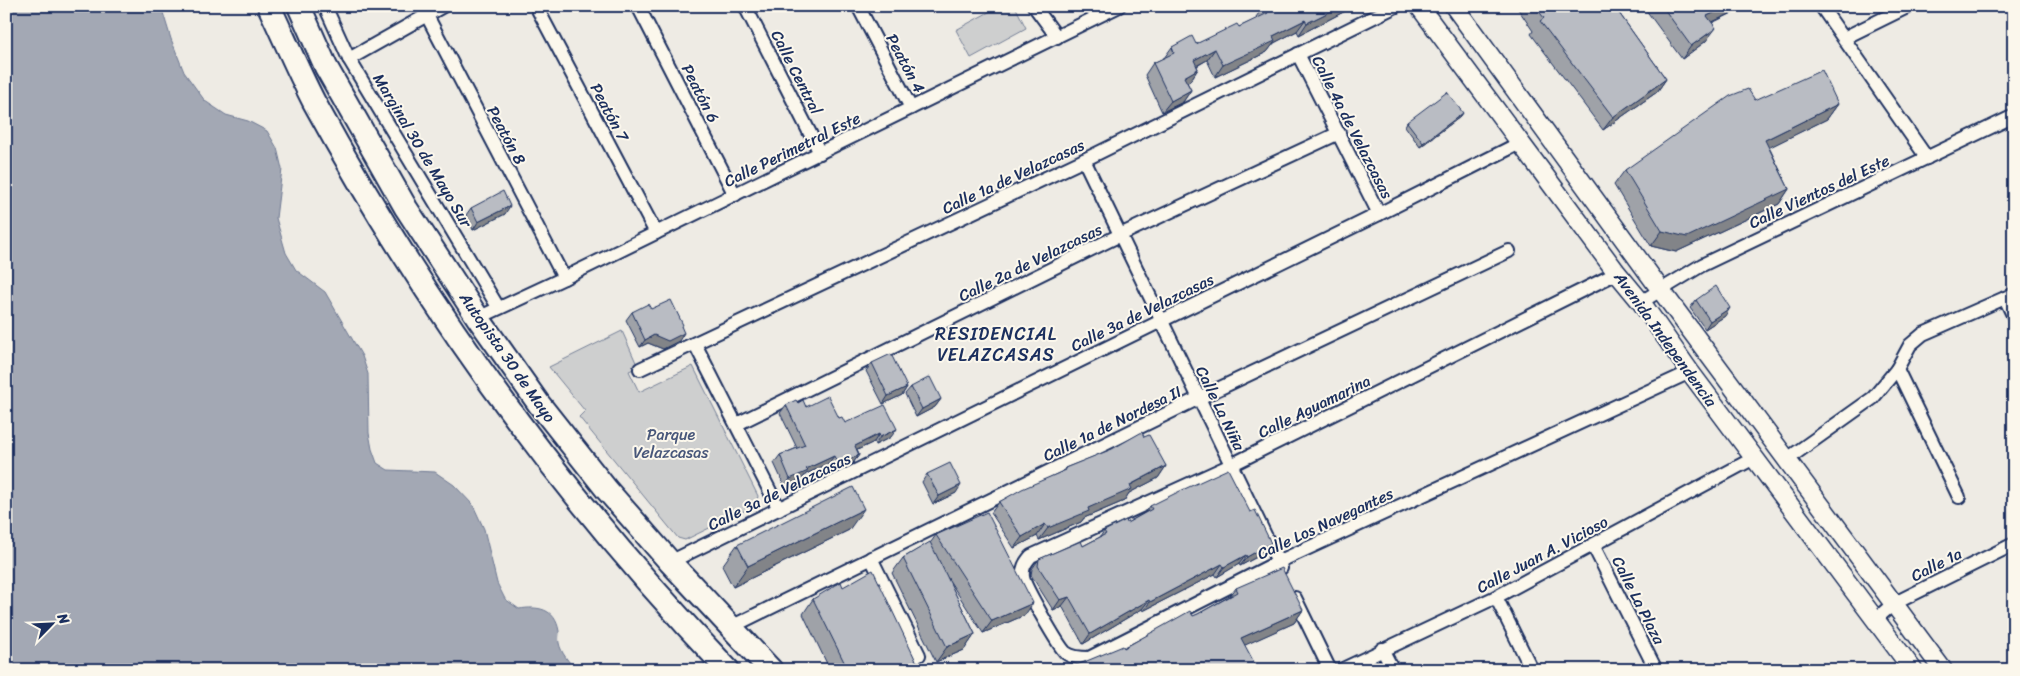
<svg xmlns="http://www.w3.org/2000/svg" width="2020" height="676" font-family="Sriracha,sans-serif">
<rect width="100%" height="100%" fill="#eeebe4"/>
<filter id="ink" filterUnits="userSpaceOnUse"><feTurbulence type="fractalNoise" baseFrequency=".02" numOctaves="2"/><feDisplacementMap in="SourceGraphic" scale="10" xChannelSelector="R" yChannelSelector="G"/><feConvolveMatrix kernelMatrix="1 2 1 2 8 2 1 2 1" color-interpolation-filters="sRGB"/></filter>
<g filter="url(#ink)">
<g fill="#cecfcf" stroke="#747f96">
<polygon points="1000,6 1015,6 1026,28 971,58 956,30"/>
<polygon points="622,331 638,367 629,371 639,392 693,366 758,496 757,501 748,509 685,540 678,538 579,417 585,411 549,367"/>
</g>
<path fill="#a3a8b4" stroke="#6d7892" d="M6 6H161L171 39 184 72 205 101 226 115 248 121 267 131 277 148 282 169 276 218 286 253 296 270 325 292 362 356 368 374 369 433 372 449 377 463 388 470 435 472 454 485 473 505 484 529 497 583 505 599 519 609C538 606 555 608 559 631 559 635 558 639 559 643 561 653 569 662 576 670H6Z"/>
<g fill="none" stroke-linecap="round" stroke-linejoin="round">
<defs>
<g id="street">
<polyline points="325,6 349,59 498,307"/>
<polyline points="422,6 564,278"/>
<polyline points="536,6 656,233"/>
<polyline points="638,6 735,195"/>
<polyline points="745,6 820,153"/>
<polyline points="858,6 911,108"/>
<polyline points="1034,6 1057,37"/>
<polyline points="1821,6 1927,158"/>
<polyline points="1844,38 1909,6"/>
<polyline points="1298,54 1379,214"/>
<polyline points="349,59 443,6"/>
<polyline points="1084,160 1281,568"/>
<path d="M1617 273 1231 465 1031 556C1025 563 1022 568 1023 577 1024 586 1059 647 1066 653 1073 658 1082 658 1089 658L1278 562 1690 372"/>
<polyline points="2005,298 2014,317"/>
<polyline points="1641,302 1702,265 2014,116"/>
<polyline points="478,318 564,278 1119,6"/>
<polyline points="695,344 779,509"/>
<polyline points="640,369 1084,160 1396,6"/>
<polyline points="1897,369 1959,497"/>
<polyline points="737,424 1120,235 1339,133"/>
<polyline points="1786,460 1873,398 1897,369 1910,345 1923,334 2014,294"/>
<polyline points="1593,545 1655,668"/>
<polyline points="871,558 919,655"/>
<polyline points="670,562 1379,214 1520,143"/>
<polyline points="1496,597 1532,670"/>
<polyline points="1295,598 1330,670"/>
<polyline points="1876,619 1893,604 2014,544"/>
<polyline points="731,627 1199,398 1509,251"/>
<polyline points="1382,649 1393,670"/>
<polyline points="1341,670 1496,597 1754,458"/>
</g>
<g id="secondary">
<polyline points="1419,6 1617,273 1641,302 1690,372 1913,670"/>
<polyline points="1454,6 1660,289 1943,670"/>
</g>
<g id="highway">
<path d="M269 6C284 38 298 71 314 102 426 308 567 501 728 670"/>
<polyline points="299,6 326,67 406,208 478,318 539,404 607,490 670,562 771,670"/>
</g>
</defs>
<use href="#street" stroke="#1b2f5e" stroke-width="16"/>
<use href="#secondary" stroke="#1b2f5e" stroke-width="21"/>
<use href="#highway" stroke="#1b2f5e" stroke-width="26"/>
<use href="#street" stroke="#fbf7ec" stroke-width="12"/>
<use href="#secondary" stroke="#fbf7ec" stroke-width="18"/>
<use href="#highway" stroke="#fbf7ec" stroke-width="22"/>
</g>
<g fill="#9fa2a8" stroke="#1b2f5e">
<polygon points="1264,6 1355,6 1299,35 1297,31 1274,43 1267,52 1215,77 1207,60 1197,66 1198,69 1190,81 1187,82 1191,90 1183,102 1162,112 1145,75 1153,63 1164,58 1172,47 1196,44 1239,27 1257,19 1256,17"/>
<polygon points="1516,6 1614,6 1666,79 1657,92 1603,130 1531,34 1533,31"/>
<polygon points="1643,6 1747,6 1712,23 1706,41 1682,59"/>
<polygon points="1755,100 1838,104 1827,119 1769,147 1789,189 1779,204 1676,252 1651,246 1614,185 1625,170"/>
<polygon points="1463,113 1460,117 1420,147 1405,126 1407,122"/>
<polygon points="471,208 505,214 473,230 466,215"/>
<polygon points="1696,300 1725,316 1705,329 1690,308"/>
<polygon points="651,309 681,326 679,341 663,349 648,343 640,347 626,320 632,312"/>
<polygon points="872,363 907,387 902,395 883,404 866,371"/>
<polygon points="911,387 941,399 935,407 916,417 905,394"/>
<polygon points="798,403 839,418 845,423 891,437 875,445 874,442 857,450 859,455 853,463 832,472 828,464 806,474 802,479 785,487 774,463 780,455 797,448 780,413 786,405"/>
<polygon points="1144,437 1166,466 1158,478 1129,493 1124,501 1084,518 1081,522 1039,540 1037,536 1014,548 991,513 999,502 1063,471 1065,468"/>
<polygon points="927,474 956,493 933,504 922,482"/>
<polygon points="1150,506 1264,553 1240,566 1239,564 1217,577 1215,574 1143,611 1142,609 1083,644 1062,606 1053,610 1031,575 1032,569 1039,559 1083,546 1100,537 1104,531 1127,523 1146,512"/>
<polygon points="849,530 733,587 722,566 737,545"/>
<polygon points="936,535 1025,615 983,633 947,577 975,634 964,650 936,662 892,573 903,558 931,542"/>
<polygon points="843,587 913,670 830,670 803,614 813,599"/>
<polygon points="1236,588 1303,610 1294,623 1244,645 1258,670 1074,670 1077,665 1124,648 1198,614 1230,596"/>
</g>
<g fill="#828488" stroke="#1b2f5e">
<polygon points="1341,6 1355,6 1299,35 1307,23"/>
<polygon points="1728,6 1747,6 1697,29 1707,16"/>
<polygon points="1305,20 1297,31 1274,43 1267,52 1215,77 1223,65 1273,36"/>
<polygon points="1716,28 1706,41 1682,59 1691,46"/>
<polygon points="1215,49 1207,60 1185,72 1194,60"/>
<polygon points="1198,69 1190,81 1176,88 1184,77"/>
<polygon points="1666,79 1657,92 1603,130 1613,117"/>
<polygon points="1191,90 1183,102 1162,112 1171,101"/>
<polygon points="1838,104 1827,119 1754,155 1765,140"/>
<polygon points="1463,113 1460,117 1420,147 1423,143"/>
<polygon points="1789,189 1779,204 1676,252 1651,246 1662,231"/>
<polygon points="510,206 505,214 473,230 478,222"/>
<polygon points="1730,308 1725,316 1705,329 1710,321"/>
<polygon points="684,333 679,341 663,349 648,343 640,347 645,340 654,335"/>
<polygon points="907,387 902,395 883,404 888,396"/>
<polygon points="941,399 935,407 916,417 922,409"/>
<polygon points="897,429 891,437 875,445 880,437"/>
<polygon points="879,434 874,442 849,454 855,446"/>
<polygon points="859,455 853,463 832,472 838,465"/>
<polygon points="834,456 828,464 806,474 802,479 785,487 790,479 806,469"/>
<polygon points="1166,466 1158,478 1129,493 1124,501 1084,518 1081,522 1039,540 1048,528 1088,508"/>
<polygon points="961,485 956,493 933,504 939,496"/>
<polygon points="864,509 849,530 733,587 748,566"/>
<polygon points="1045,524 1037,536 1014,548 1022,537"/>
<polygon points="1271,543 1264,553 1240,566 1247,557"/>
<polygon points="1246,555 1239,564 1217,577 1224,567"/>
<polygon points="1222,564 1215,574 1143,611 1150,602"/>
<polygon points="1069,597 1062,606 1053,610 1060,600"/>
<polygon points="1149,600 1142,609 1083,644 1090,634"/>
<polygon points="1033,603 1025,615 983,633 992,621"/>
<polygon points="1303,610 1294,623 1232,651 1241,638"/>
<polygon points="975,634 964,650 936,662 947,647"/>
<polygon points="917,663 913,670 901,670"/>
</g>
<g fill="#b9bcc3" stroke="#1b2f5e">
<polygon points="1264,6 1341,6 1307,23 1305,20 1273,36 1275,41 1223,65 1215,49 1194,60 1198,69 1184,77 1191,90 1171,101 1153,63 1174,53 1172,47 1192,36 1196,44 1237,24 1239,27 1268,13"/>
<polygon points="1535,6 1614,6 1666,79 1613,117 1540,21 1544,18"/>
<polygon points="1662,6 1728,6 1707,16 1716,28 1691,46"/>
<polygon points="1822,70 1838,104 1765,140 1789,189 1687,237 1662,231 1625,170 1730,96 1748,89 1755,100"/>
<polygon points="1447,92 1463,113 1423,143 1407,122"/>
<polygon points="503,191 510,206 478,222 471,208"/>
<polygon points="1716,286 1730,308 1710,321 1696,300"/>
<polygon points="671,300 683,325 681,326 684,333 668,341 654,335 645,340 632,312 648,304 651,309"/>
<polygon points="891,354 907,387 888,396 872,363"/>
<polygon points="930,377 941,399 922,409 911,387"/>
<polygon points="828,396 839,418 842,417 845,423 885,405 897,429 880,437 879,434 855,446 859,455 838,465 834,456 806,469 808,471 790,479 780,455 805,445 786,405 796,400 798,403 803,400 806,407"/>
<polygon points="1142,432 1144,437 1149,435 1166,466 1130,485 1132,489 1088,508 1089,511 1048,528 1045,524 1022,537 999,502 1022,489 1066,470 1065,468 1112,449"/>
<polygon points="950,463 961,485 939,496 927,474"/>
<polygon points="1228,469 1250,512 1255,510 1271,543 1247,557 1246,555 1224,567 1222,564 1150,602 1149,600 1090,634 1069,597 1060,600 1038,566 1039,559 1081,541 1083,546 1106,534 1104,531 1126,520 1127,523 1152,509 1150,506 1178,492"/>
<polygon points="853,487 864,509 748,566 737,545"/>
<polygon points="987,512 1033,603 992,621 936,535"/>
<polygon points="930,542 975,634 947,647 903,558"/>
<polygon points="1282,568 1303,610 1241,638 1258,670 1080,670 1077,665 1123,646 1124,648 1190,611 1193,616 1198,614 1238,592 1236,588"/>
<polygon points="873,570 917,663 901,670 848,670 813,599 841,582 843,587"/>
<polygon points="1394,667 1395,670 1389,670"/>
</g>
</g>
<g text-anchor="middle" stroke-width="4" stroke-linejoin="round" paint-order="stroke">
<g font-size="16" fill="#1b2f5e" stroke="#fbf7ec">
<text transform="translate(906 63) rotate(62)" y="6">Peatón 4</text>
<text transform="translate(797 72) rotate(63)" y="6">Calle Central</text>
<text transform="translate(701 93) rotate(63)" y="6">Peatón 6</text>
<text transform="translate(610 112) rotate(62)" y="6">Peatón 7</text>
<text transform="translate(1353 127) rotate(63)" y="6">Calle 4a de Velazcasas</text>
<text transform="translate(507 135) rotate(62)" y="6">Peatón 8</text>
<text transform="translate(792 149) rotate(-26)" y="6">Calle Perimetral Este</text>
<text transform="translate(423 150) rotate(59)" y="6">Marginal 30 de Mayo Sur</text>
<text transform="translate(1013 176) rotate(-25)" y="6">Calle 1a de Velazcasas</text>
<text transform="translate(1819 191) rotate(-25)" y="6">Calle Vientos del Este</text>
<text transform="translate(1030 262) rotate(-26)" y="6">Calle 2a de Velazcasas</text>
<text transform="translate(1142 312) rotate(-26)" y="6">Calle 3a de Velazcasas</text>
<text transform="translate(1666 339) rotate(54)" y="6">Avenida Independencia</text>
<text transform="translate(508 357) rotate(55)" y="6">Autopista 30 de Mayo</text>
<text transform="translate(1314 406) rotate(-26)" y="6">Calle Aguamarina</text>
<text transform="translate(1221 408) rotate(64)" y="6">Calle La Niña</text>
<text transform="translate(1112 423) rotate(-26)" y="6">Calle 1a de Nordesa II</text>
<text transform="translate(779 491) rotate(-26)" y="6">Calle 3a de Velazcasas</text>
<text transform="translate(1325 523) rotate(-25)" y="6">Calle Los Navegantes</text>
<text transform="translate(1542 554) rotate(-28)" y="6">Calle Juan A. Vicioso</text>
<text transform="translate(1936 564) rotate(-27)" y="6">Calle 1a</text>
<text transform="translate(1639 600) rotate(63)" y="6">Calle La Plaza</text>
</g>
<g font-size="16" fill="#48577a" stroke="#fbf7ec">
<text x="671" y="440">Parque<tspan x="671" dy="18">Velazcasas</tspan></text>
</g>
<g font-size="18" letter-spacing="1" fill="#1b2f5e" stroke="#fbf7ec">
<text x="996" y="340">RESIDENCIAL<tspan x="996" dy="21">VELAZCASAS</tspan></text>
</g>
</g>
<rect width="2020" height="676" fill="none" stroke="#fbf7ec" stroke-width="25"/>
<rect x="12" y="12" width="1995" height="651" fill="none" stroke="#1b2f5e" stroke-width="2" filter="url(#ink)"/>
<g transform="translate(52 624) rotate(66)" stroke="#fbf7ec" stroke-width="4" paint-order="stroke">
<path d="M0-4L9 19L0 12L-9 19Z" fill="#1b2f5e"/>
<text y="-8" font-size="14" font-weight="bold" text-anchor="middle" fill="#1b2f5e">N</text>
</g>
</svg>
